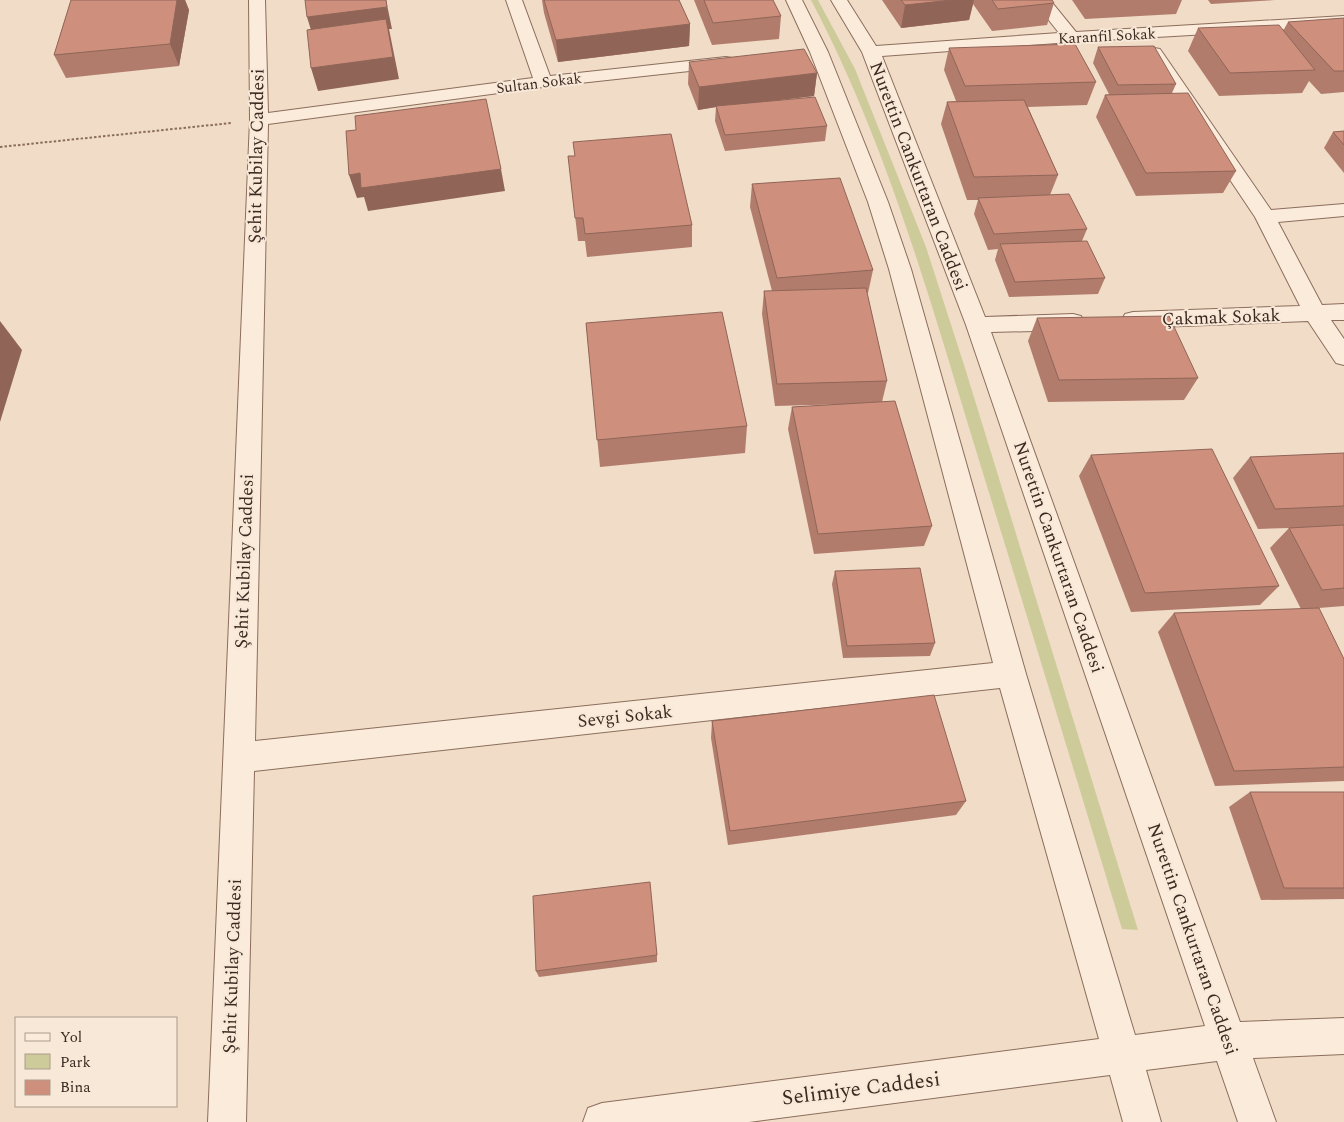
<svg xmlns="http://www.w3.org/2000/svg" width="1344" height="1122" font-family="Spectral,serif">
<rect width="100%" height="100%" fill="#f0dcc7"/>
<path fill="#cecb9b" d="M811 0H818L855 69 926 247 965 368 1138 930 1122 929C1073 767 1024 606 974 444 928 293 885 140 811 0Z"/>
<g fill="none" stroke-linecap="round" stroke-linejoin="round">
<defs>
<g id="minor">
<polygon points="249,0 265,0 268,113 533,78 506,0 522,0 550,76 726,57 732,58 735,62 732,66 726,67 543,87 268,124 255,741 993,663 889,269 868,202 810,52 786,0 802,0 828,52 888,202 911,269 1026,674 1135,1035 1205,1026 966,325 862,52 831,0 847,0 876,46 1059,33 1033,0 1050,0 1076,32 1344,16 1344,26 1071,42 882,56 985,317 1073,314 1081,316 1084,322 1081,328 1073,330 991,332 1240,1022 1344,1018 1344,1054 1253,1058 1276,1122 1238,1122 1217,1061 1146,1070 1161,1122 1123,1122 1110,1075 749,1122 583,1122 588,1108 602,1103 1099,1039 1000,688 254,771 246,1122 208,1122 250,120"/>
<polygon points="1154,48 1160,49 1271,210 1344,204 1344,216 1278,222 1322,305 1344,304 1344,320 1331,320 1344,339 1344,365 1336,363 1308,321 1133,328 1125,326 1122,320 1125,314 1133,312 1300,306 1255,217 1145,53 1148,49"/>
</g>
</defs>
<use href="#minor" stroke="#8c6d5c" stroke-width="2"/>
<polyline stroke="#8c6d5c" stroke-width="2" stroke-dasharray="2.5 2" stroke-linecap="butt" points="0,147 231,123"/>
<use href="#minor" fill="#faebdb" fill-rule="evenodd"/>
</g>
<g fill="#b17c6c">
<polygon points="71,0 185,0 189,10 179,66 66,78 54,55"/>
<polygon points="542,0 679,0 690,24 689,46 558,62 544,13"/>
<polygon points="694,0 773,0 781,16 779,39 712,45"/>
<polygon points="882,0 1052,0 1054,3 1047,25 992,31 973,4 969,20 901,28"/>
<polygon points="1072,0 1182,0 1176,14 1085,19"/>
<polygon points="1208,0 1276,0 1211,4"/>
<polygon points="1344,18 1344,92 1321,94 1309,81 1302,93 1219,96 1188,51 1198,28 1283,31 1288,22"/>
<polygon points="1098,47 1176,84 1172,93 1236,171 1223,193 1136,196 1096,117 1105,95 1109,94 1093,63"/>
<polygon points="949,48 1096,82 1087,105 1028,107 1058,175 1050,195 1087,229 1082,241 1105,278 1098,294 1009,297 995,260 998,249 988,250 974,214 978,200 967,200 941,124 947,102 956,101 944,70"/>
<polygon points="689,62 817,73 814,96 780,100 827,126 825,141 725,151 715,121 716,107 698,110 688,84"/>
<polygon points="1344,131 1344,173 1324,148 1333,132"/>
<polygon points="573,142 692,225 692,247 587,257 585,241 578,241 568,156 575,156"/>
<polygon points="752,184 873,270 868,293 867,293 887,381 882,402 932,526 924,546 814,554 788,429 792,407 848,404 775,406 762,314 764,291 772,291 750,207"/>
<polygon points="1037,318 1198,378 1184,400 1048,402 1028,341"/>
<polygon points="586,323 747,426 745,453 600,467"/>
<polygon points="1344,453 1344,606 1306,609 1344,659 1344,781 1215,786 1158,632 1174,613 1301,609 1270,548 1289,528 1258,529 1233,478 1250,457"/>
<polygon points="1091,455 1279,586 1260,605 1131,612 1079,476"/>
<polygon points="835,571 935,643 930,656 843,658 832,584"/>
<polygon points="712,721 966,801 956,815 728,845 711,738"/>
<polygon points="1250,792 1344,792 1344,899 1261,900 1229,807"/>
<polygon points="657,955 657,962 539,977 536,971"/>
</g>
<g fill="#906558">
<polygon points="177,0 185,0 189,10 179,66 170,44"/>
<polygon points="386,0 392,29 389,29 399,79 318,91 311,68 314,40 307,17"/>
<polygon points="952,0 974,0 969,20 901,28 905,5"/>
<polygon points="690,24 689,46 558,62 556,40"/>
<polygon points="817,73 814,96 717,107 716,106 716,107 698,110 699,87"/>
<polygon points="501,169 505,191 368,211 364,197 357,198 349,175 360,173"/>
<polygon points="0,321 22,350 0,422"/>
</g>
<g fill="#ce907d" stroke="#906558">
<polygon points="71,0 177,0 170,44 54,55"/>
<polygon points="305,0 386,0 387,7 307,17"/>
<polygon points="544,0 679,0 690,24 556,40"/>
<polygon points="704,0 773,0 781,16 713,23"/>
<polygon points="901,0 952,0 905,5"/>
<polygon points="992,0 1052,0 1054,3 998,9"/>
<polygon points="1344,18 1344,71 1334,71 1288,22"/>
<polygon points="386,19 393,57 311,68 307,30"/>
<polygon points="1279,25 1315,70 1230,73 1198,28"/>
<polygon points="1075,44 1096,82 965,86 949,48"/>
<polygon points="1154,46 1176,84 1118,85 1098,47"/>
<polygon points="804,49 817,73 699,87 689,62"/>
<polygon points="1188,93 1236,171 1146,173 1105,95"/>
<polygon points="815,97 827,126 725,135 716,106"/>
<polygon points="486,99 501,169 361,188 360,173 349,175 346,131 356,130 355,116"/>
<polygon points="1024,100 1058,175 974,177 947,102"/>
<polygon points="1344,131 1344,145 1333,132"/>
<polygon points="671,134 692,225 585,234 583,218 575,218 568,156 575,156 573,142"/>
<polygon points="840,178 873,270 777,278 752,184"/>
<polygon points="1069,194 1087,229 994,234 978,198"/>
<polygon points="1087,241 1105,278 1015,282 1000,244"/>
<polygon points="866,288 887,381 777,384 764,291"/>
<polygon points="722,312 747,426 597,440 586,323"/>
<polygon points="1169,316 1198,378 1059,380 1037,318"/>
<polygon points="895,401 932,526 818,534 792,407"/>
<polygon points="1212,449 1279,586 1145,593 1091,455"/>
<polygon points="1344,453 1344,506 1275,509 1250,457"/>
<polygon points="1344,525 1344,588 1322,590 1289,528"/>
<polygon points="920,568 935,643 847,646 835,571"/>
<polygon points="1319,608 1344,659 1344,767 1234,771 1174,613"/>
<polygon points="934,695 966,801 730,831 712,721"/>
<polygon points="1250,792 1344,792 1344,888 1284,888"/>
<polygon points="650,882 657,955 536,971 533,896"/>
</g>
<g text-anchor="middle" stroke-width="4" stroke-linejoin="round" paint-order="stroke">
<g font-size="15" fill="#3c2820" stroke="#f7e8d7">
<text transform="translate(1107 36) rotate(-3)" y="5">Karanfil Sokak</text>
<text transform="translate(539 83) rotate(-7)" y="5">Sultan Sokak</text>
</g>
<g font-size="18" fill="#3c2820" stroke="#f7e8d7">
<text transform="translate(256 156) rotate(-89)" y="6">Şehit Kubilay Caddesi</text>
<text transform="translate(919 176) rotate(69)" y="6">Nurettin Cankurtaran Caddesi</text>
<text transform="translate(1221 317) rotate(-2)" y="6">Çakmak Sokak</text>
<text transform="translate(1059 557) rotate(71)" y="6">Nurettin Cankurtaran Caddesi</text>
<text transform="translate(244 561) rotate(-88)" y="6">Şehit Kubilay Caddesi</text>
<text transform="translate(625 716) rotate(-6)" y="6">Sevgi Sokak</text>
<text transform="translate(1193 939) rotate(71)" y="6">Nurettin Cankurtaran Caddesi</text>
<text transform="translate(232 966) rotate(-88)" y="6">Şehit Kubilay Caddesi</text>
</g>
<g font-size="21" fill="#3c2820" stroke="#f7e8d7">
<text transform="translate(861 1088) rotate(-7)" y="7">Selimiye Caddesi</text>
</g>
</g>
<rect x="15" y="1017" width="162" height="90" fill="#f7e8d7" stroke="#ac9b8e"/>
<rect x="25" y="1033" width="25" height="8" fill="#faebdb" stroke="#ac9b8e"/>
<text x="60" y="1042" font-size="15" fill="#3c2820">Yol</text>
<rect x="25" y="1054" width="25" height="15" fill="#cecb9b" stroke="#ac9b8e"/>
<text x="60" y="1067" font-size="15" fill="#3c2820">Park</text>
<rect x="25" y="1080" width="25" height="15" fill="#ce907d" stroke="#ac9b8e"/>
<text x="60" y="1092" font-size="15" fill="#3c2820">Bina</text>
</svg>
